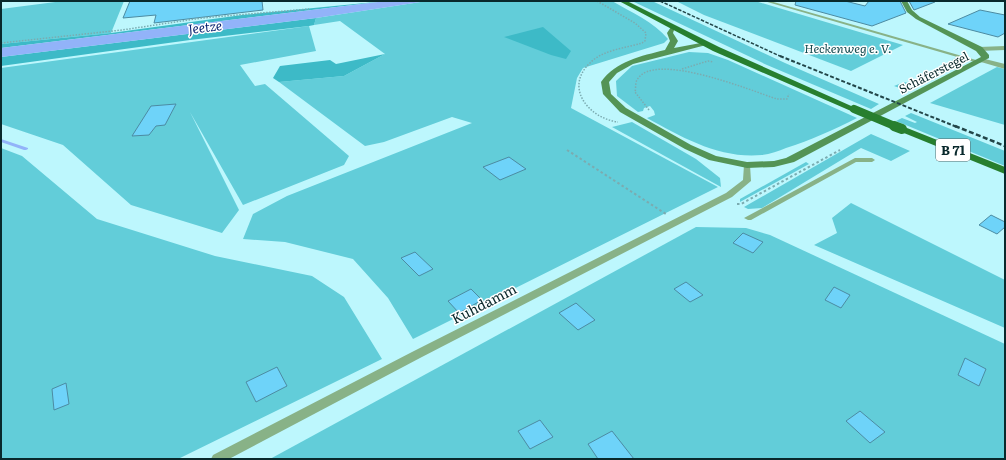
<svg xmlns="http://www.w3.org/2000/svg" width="1006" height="460" font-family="Literata,serif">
<rect width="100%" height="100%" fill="#bdf7fd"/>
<g fill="#62cdd9">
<polygon points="63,1 124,1 111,33 1,44 1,9"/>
<path d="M427 1H612C632 13 653 21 668 39L664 43 583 68 577 78 571 108 718 187 413 339 388 298 353 259 285 242 243 239 253 214 287 196 472 123 452 117 384 142 365 146 279 82 344 76 385 54 340 21 314 25 316 18Z"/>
<polygon points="632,1 652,1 785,63 879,104 871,109 767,65"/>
<polygon points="676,1 755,1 903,45 851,71 704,15"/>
<polygon points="309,26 316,51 240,65 255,86 265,84 349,156 344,165 243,205 190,112 239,210 222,233 131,205 63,145 1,124 1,68"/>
<path d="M689 52 708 53 728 60 857 118C833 130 811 140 786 148 779 151 770 154 762 155 720 159 683 138 647 118L655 115 654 111 650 106 644 108 643 111 638 112 617 96 616 81 632 66Z"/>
<polygon points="955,58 965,60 959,63 963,66 959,66 908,91 894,86 904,82 914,84 950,66 951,61"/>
<polygon points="997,67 1005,69 1005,125 930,103"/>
<polygon points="911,113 1005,151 1005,166 896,121 902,118 915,123 917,122 905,116"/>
<polygon points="632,122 696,159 720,178 721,187 612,127"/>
<polygon points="871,134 910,151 891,161 861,148 762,208 748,209 744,207"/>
<polygon points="1,148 22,156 97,219 215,256 312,276 344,297 382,359 178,459 1,459"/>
<polygon points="806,162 809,164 740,202 740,199"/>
<polygon points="851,203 1005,280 1005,328 814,245 837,233 832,218"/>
<polygon points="696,227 746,228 770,235 1005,344 1005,459 270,459"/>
</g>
<g fill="#3dbac7">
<polygon points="386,1 1,48 1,44 111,33 242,15"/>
<polygon points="316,18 314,25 309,26 190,40 1,66 1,57"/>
<polygon points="543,27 571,51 566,59 551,55 504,37"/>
<polygon points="385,54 344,76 279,82 273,78 280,66 330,60 336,64"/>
</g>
<polygon fill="#92b3f9" points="386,1 427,1 316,18 1,57 1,48"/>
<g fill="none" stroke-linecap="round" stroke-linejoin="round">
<polygon fill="#92b3f9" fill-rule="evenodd" points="1,139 28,148 28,149 26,150 24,150 1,142"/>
</g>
<g fill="#6ed3f9" stroke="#4c8ba2">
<polygon points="130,1 262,1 263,10 154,23 156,15 123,18"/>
<polygon points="796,1 845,1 865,6 869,1 900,1 906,13 872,26 795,5"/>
<polygon points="909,1 935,1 935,2 914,10"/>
<polygon points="980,10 1005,15 1005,33 998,37 948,24"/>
<polygon points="176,104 165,125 156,126 149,135 132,136 151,106"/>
<polygon points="509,157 526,169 500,180 483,167"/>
<polygon points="991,215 1005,222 1005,227 997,234 979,225"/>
<polygon points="743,233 763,242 753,253 733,243"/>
<polygon points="415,252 433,269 419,276 401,258"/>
<polygon points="686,282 703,295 690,302 674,289"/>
<polygon points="834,287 850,295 841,308 825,300"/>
<polygon points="471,289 482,300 459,313 448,301"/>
<polygon points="576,303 595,320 578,330 559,313"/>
<polygon points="965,358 986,369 979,386 958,375"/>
<polygon points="277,367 287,386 256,402 246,382"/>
<polygon points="66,383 69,404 54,410 52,389"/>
<polygon points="860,411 885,432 870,443 846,421"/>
<polygon points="540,420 553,437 530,449 518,431"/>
<polygon points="612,431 634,459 598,459 588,444"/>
</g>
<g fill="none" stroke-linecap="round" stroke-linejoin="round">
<g stroke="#7babb0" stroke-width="1.5" stroke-dasharray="1.5 1.5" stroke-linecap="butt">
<path d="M597 1 635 23 646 33 645 41 642 43C626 48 602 50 590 63 564 87 588 118 618 122"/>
<polyline points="1,43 122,30 202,18 309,9"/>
<polyline points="682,69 708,61 713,62"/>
<path d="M649 110 635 92C636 89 635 83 637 80 653 50 752 91 777 99H787L789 94"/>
</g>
<g stroke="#7babb0" stroke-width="2" stroke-dasharray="2.5 2.5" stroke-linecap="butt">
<polyline points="567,150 666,214"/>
<polyline points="737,204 741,204 840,150"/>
</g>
<g fill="#88b287" fill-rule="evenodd">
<polygon points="764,1 770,1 983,62 978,63"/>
<polygon points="855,158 872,158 875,160 872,162 856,162 751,220 748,220 744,218"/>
<polygon points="747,163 750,165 751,181 732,197 420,358 229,459 211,459 213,455 412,352 726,193 743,180 744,165"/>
</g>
<g fill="#88b287" fill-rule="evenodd">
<polygon points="1005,46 1005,50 979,51 975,49 979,47"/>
<polygon points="981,58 1005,64 1005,69 981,62"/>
</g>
<path fill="#549456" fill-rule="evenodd" d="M901 1H907L912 10 920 17 982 47 989 55V58L794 162 774 167 747 168 709 160 685 149 620 112 603 94 601 82C616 61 641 56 665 50L670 41 667 33 671 27H675L673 33 678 41 674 48 706 42 710 44 633 64 617 73 609 82 611 94 626 108 691 145 716 156 747 162 774 161 786 158 981 57 976 51 916 19 907 12Z"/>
<g fill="#277f2f" fill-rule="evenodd">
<polygon points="619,1 627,1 719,47 858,109 857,111 851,111 713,51"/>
<polygon points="902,126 1005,167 1005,174 899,131 899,127"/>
</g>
<polyline stroke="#224649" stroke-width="1.5" stroke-dasharray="3.5 1.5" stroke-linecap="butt" points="660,1 782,57"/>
<polyline stroke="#224649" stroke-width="2" stroke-dasharray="4 2" stroke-linecap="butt" points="780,56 957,127"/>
<polyline stroke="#224649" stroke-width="2.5" stroke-dasharray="5 2.5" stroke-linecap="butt" points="955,126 1005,146"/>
<polyline stroke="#277f2f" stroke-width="8" points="854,109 897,127"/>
<polyline stroke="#277f2f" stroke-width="10" points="894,126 902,129"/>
</g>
<g text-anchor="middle" stroke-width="3" stroke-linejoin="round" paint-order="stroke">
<g font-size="12" font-style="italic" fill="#13494e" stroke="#fff">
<text x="848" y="53">Heckenweg e. V.</text>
</g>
<g font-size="12" fill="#09292c" stroke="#fff">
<text transform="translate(934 73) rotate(-27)" y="4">Schäferstegel</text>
</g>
<g font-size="13" font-style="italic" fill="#082270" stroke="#fff">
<text transform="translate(205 27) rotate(-7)" y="5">Jeetze</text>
</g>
<rect fill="#fff" stroke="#53696b" stroke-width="1" x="936" y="139" width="34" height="22" rx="3"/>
<g font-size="13" font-weight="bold" fill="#09292c">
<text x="953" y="155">B 71</text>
</g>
<g font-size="14" fill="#09292c" stroke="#fff">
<text transform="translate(484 304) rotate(-27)" y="5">Kuhdamm</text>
</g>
</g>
<rect width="1006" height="460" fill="none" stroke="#09292c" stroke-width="4"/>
</svg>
